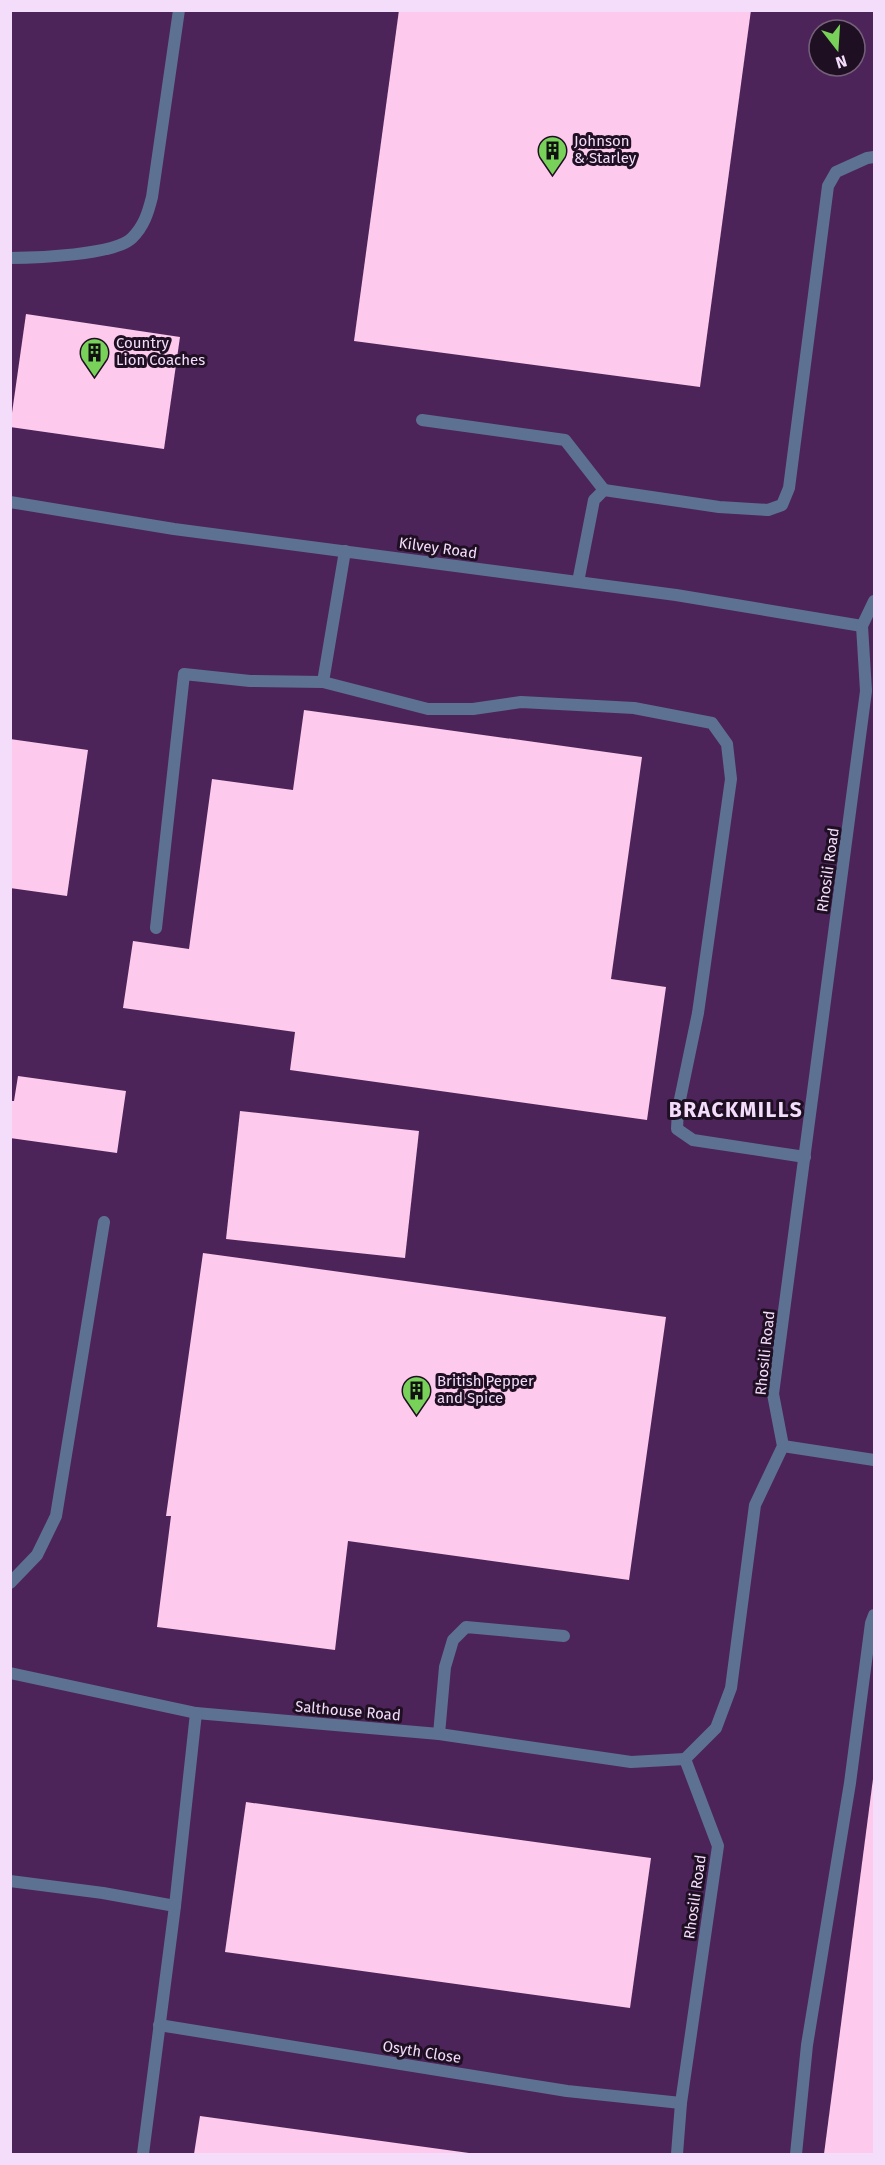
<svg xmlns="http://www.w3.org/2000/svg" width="885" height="2165" font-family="'Fira Sans',sans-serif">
<rect width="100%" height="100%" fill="#411b4b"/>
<path fill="#4d2459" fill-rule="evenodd" d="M11 11H874V2154H11ZM819 30H855V66H819Z"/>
<g fill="#fdc9ec">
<polygon points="399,10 751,10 700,387 354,341"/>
<polygon points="26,314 180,337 164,449 10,427"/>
<polygon points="304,710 642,757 611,979 666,987 647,1120 290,1070 295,1032 123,1008 133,941 189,949 212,779 293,790"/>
<polygon points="10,739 88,750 67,896 10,888"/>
<polygon points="18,1076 126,1091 117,1153 10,1138 10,1101 14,1101"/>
<polygon points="240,1111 419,1131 405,1258 226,1239"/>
<polygon points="203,1253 666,1317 629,1580 348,1541 335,1650 157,1627 171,1516 166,1516"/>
<polygon points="873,1779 874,2154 824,2154"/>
<polygon points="246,1802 651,1858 630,2008 225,1952"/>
<polygon points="200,2116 469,2153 469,2154 194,2154"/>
</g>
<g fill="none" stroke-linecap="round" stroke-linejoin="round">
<g stroke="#5d7292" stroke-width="12">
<path d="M10 258C35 258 115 255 132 238 144 226 148 213 152 197L179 10"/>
<polyline points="422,420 565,440 604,490"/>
<polyline points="578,582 594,500 604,490 719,507 768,510 782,505 789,488 828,186 836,172 867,158 874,157"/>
<polyline points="323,682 428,709 473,709 521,702 634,708 712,723 727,744 731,779 698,1013 678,1109 677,1129 693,1140 805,1157"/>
<polyline points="156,928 184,674 250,681 323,682 345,551"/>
<polyline points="783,1446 874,1460"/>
<polyline points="10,1583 37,1555 56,1516 104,1222"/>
<polyline points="439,1734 445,1667 453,1640 466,1627 564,1636"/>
<polyline points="10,1881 103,1893 175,1906"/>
<polyline points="159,2025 567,2091 681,2103"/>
<polyline points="796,2154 807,2045 850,1783 871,1623 874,1615"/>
</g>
<g stroke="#5d7292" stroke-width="12">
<polyline points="10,502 174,529 676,595 862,626"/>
<polyline points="10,1673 196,1713 439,1734 631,1762 685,1759"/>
<polyline points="143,2154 175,1906 196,1713"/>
<polyline points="677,2154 681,2103 718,1846 685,1759 716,1728 731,1688 755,1505 783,1446 773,1394 866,691 862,626 874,601"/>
</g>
</g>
<defs>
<symbol id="building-pin" viewBox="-11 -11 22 30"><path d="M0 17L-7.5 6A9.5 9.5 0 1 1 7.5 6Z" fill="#78d259" stroke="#1f0f23"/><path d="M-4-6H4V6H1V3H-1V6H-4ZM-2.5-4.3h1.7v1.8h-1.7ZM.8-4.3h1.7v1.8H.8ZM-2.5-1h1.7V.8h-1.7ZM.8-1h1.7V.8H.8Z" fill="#111"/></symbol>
</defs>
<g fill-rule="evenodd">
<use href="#building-pin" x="536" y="134" width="33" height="45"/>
<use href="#building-pin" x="78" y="336" width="33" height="45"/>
<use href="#building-pin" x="400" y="1374" width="33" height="45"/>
</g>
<g text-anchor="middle" stroke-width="6" stroke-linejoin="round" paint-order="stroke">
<g font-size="15" fill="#f4ddfb" stroke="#1f0f23" text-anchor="start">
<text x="574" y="146">Johnson<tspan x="574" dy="17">&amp; Starley</tspan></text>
<text x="116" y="348">Country<tspan x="116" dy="17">Lion Coaches</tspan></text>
<text x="437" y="1386">British Pepper<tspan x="437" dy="17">and Spice</tspan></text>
</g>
<g font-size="15" fill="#f4ddfb" stroke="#1f0f23">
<text transform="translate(438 548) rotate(8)" y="5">Kilvey Road</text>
<text transform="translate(828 870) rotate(-82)" y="5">Rhosili Road</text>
<text transform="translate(765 1353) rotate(-84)" y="5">Rhosili Road</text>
<text transform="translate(348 1711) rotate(5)" y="5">Salthouse Road</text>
<text transform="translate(695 1897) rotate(-82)" y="5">Rhosili Road</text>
<text transform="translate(422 2052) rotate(9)" y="5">Osyth Close</text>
</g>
<g font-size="21" font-weight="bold" letter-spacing="1.5" fill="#f4ddfb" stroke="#1f0f23">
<text x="736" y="1117">BRACKMILLS</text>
</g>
</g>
<rect width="885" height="2165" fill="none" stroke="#f4ddfb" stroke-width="24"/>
<g transform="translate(837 48) rotate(163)"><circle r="28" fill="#1f0f23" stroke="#746179" stroke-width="1.5"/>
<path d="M0-4.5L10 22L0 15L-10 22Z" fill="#78d259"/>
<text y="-9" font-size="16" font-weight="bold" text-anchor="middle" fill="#f4ddfb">N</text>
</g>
</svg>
